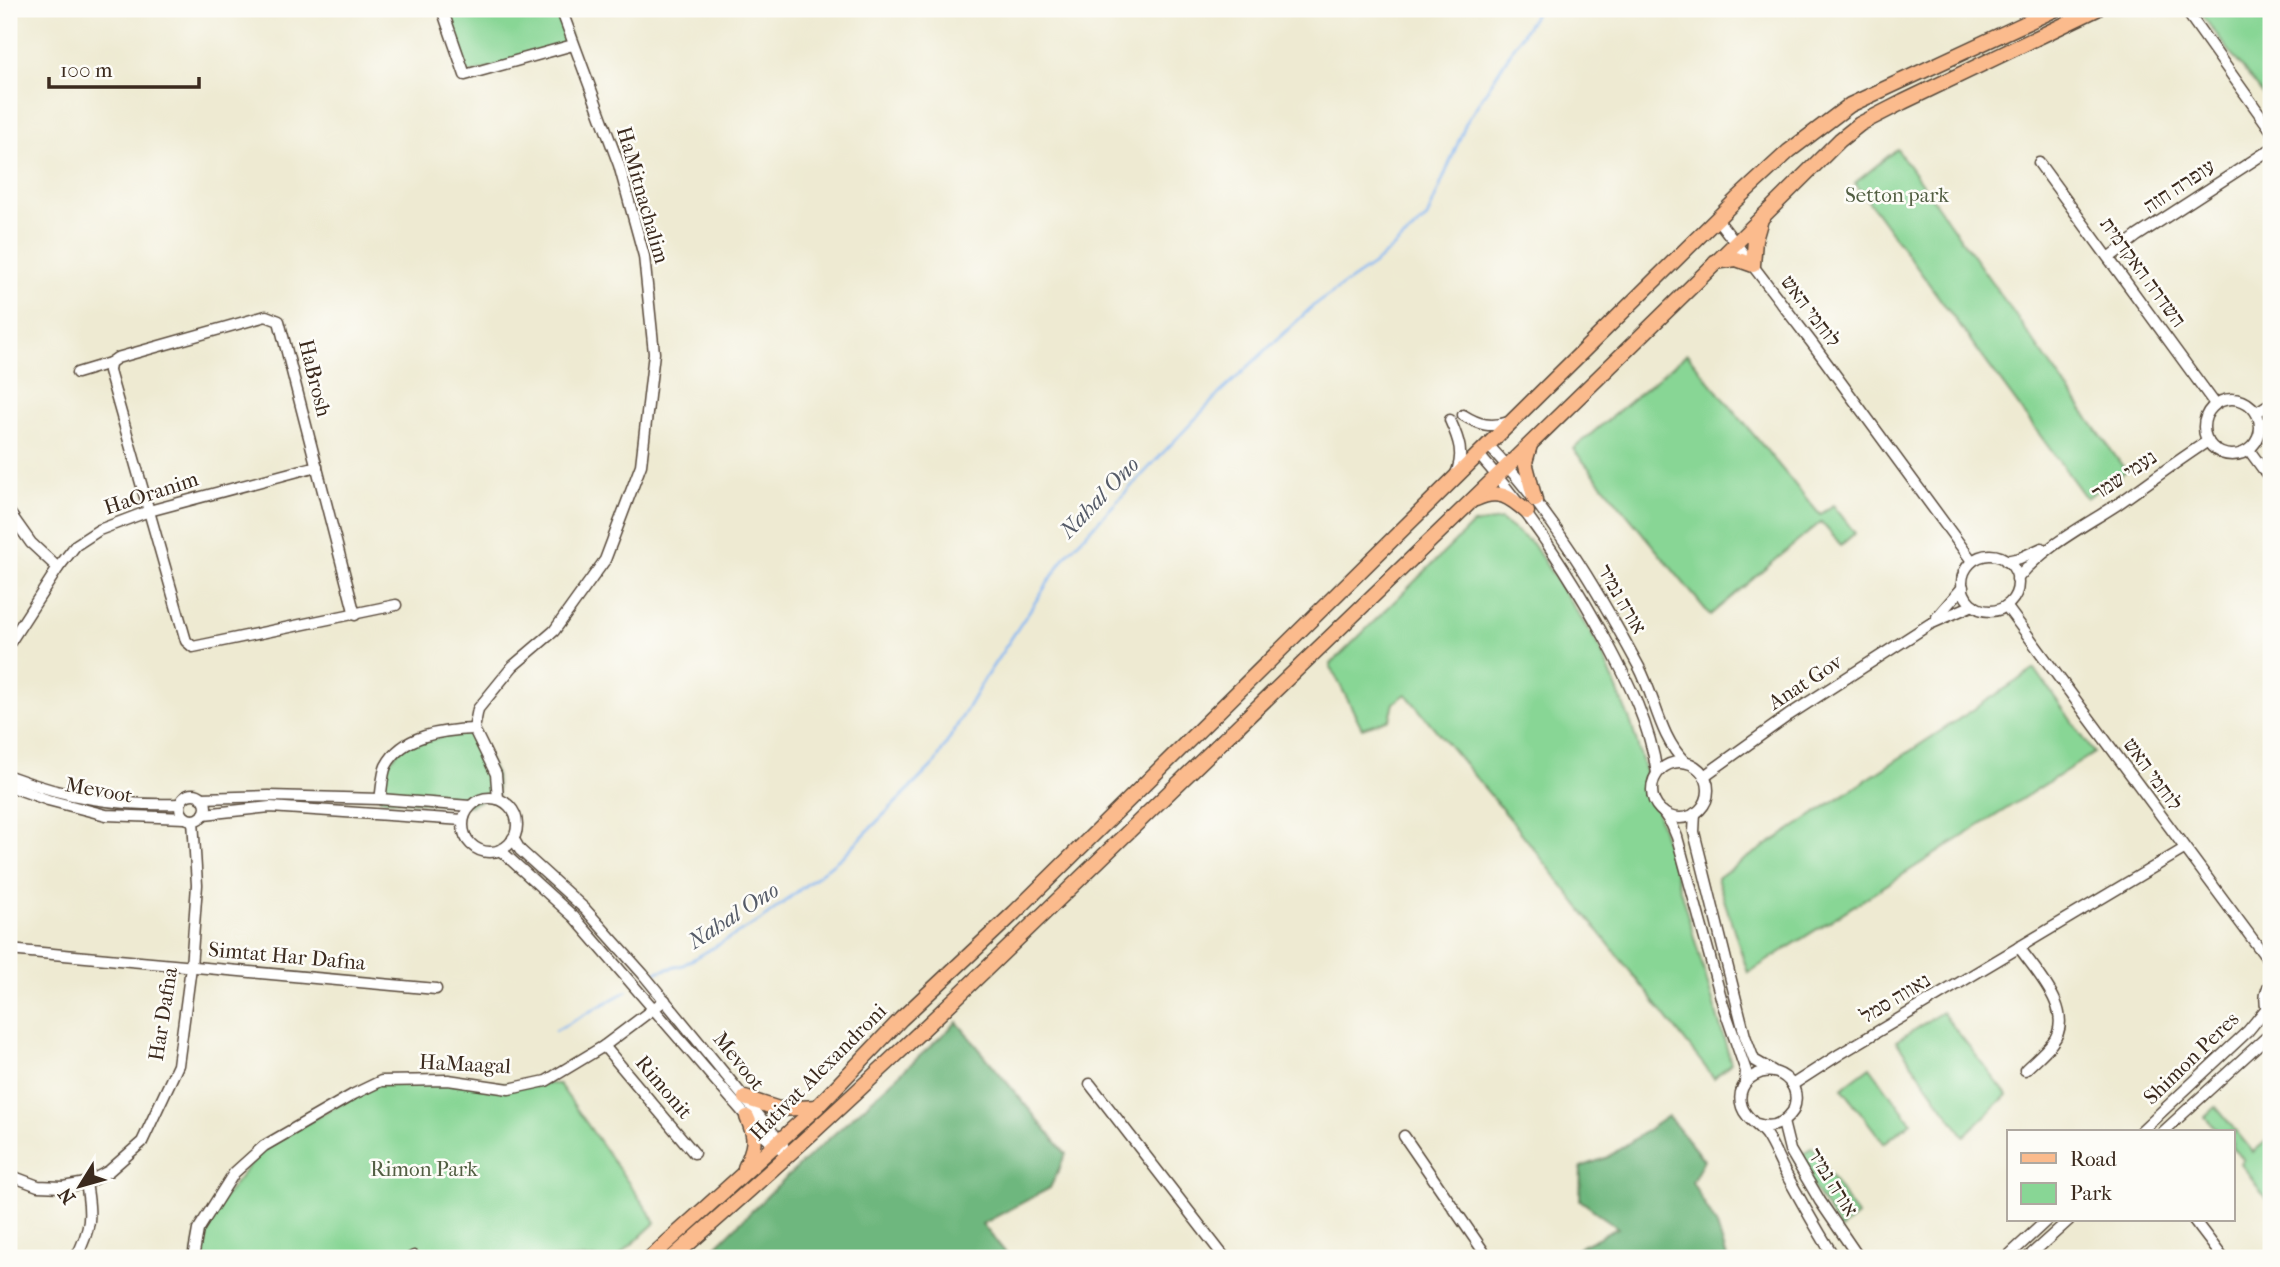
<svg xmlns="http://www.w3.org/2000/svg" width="2280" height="1267" font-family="'IM FELL French Canon','Frank Ruhl Libre',serif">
<rect width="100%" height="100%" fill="#fdfcf7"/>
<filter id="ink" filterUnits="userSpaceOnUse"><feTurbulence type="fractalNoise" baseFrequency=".0143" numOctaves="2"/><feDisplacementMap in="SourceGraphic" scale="14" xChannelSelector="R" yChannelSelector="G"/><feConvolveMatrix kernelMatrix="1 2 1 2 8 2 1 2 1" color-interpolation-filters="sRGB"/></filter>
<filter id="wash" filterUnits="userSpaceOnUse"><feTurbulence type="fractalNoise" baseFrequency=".00686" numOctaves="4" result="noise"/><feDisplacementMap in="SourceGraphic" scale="28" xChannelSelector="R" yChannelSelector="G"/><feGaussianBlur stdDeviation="1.57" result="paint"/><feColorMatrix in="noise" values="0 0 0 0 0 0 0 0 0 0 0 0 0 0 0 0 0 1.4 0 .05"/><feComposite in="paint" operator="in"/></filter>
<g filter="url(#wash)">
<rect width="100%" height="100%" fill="#eeead2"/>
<g fill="#88d695" stroke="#62805a" stroke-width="2">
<polygon points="443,9 561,9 573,45 465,75"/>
<polygon points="2197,9 2271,9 2271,105"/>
<polygon points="1897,149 2126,471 2086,498 1855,183"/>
<polygon points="1687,354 1820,515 1833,505 1855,533 1841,545 1821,522 1710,615 1573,449"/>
<polygon points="1501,520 1533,544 1599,646 1631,723 1731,1063 1714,1078 1512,821 1406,694 1394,703 1390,719 1362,728 1330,665 1473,524"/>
<polygon points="2035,669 2094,753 1748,973 1717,878"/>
<polygon points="474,729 496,774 498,799 485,798 470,806 380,799 385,767 403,746"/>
<polygon points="1942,1012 2007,1095 1964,1136 1896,1041"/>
<polygon points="1870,1067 1911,1122 1884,1143 1842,1088"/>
<polygon points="381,1081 559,1084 656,1222 617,1258 193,1258 198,1230 264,1147"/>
<polygon points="2216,1107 2253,1152 2271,1137 2271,1206 2241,1163 2244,1160 2233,1148 2233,1132 2219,1132 2205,1117"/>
<polygon points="1812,1147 1857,1216 1840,1230 1796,1160"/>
</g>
<g fill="#6eb77e" stroke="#54704e" stroke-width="2">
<polygon points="957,1022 1066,1154 1050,1188 982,1224 1010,1258 704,1258 777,1186"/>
<polygon points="1668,1116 1704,1160 1692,1182 1717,1226 1727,1258 1568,1258 1581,1246 1618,1228 1580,1200 1581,1167 1608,1157"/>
</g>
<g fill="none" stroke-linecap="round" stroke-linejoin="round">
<g stroke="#86b7f2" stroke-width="2.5">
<polyline points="652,973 683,965 761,920 844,855 935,763 985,678 1067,554 1219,394 1313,306 1373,265 1427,218 1466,123 1538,9"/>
<polyline points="555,1031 627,991"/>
</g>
</g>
</g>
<g filter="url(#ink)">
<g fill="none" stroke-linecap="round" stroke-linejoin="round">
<defs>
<g id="minor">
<polyline points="442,9 465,75 573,45"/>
<polyline points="2185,9 2271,130"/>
<polyline points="2039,163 2215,404"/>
<polyline points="1717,219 1812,343 1972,561"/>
<polyline points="2109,258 2137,236 2271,149"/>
<polyline points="110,363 109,371 186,641 193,647 396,605"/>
<polyline points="77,373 110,363 117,358 266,316 279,321 355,615"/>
<circle cx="2232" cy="427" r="28"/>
<polyline points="2257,412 2271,403"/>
<path d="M1463 415C1479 425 1491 428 1509 422"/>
<path d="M1450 420C1459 440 1465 455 1455 476"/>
<path d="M1489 446C1551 512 1596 587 1639 667 1655 697 1660 738 1685 762"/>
<polyline points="2249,450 2271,480"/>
<path d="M1479 455C1529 512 1570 574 1606 640 1629 683 1650 725 1657 773"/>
<polyline points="9,512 31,543 58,568"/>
<circle cx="1990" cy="583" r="28"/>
<polyline points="2006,561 2020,558 2042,548"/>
<path d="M2017 579C2044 546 2083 527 2118 504 2148 483 2177 461 2208 441"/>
<polyline points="2006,606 2271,964"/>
<polyline points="1937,617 1963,587"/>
<polyline points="9,644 58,568 76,545 99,530 149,511 317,466"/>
<circle cx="1680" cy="790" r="28"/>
<path d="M9 776C68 798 117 806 180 804"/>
<polyline points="1704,776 1789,715 1930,624 1973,605"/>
<polyline points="9,786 48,800 106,815 185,818"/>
<circle cx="193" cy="807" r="13"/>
<polyline points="201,798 269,796 380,799 470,806"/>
<circle cx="490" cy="825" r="27"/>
<path d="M380 799C382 790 382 775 386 766 402 735 443 730 474 729"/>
<polyline points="498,799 496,774 474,729 478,709 513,666 554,631 605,560 641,465 654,353 644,256 619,165 561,9"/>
<polyline points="1663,812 1672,825 1677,837 1723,1005 1746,1071 1745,1082"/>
<polyline points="1695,813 1694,832 1745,1036 1754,1060 1773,1071"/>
<polyline points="204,814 270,807 463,820"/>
<polyline points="513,838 520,850 585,909 643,974 783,1145"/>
<polyline points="500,850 574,917 747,1117 774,1146 790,1155"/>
<path d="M2019 947C2036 972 2077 1013 2052 1043 2044 1053 2034 1061 2025 1070"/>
<polyline points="9,950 436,989"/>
<path d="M2271 982C2263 994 2264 1006 2271 1018"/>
<polyline points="604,1046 694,1153"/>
<polyline points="1090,1084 1225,1258"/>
<polyline points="1792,1085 1840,1054 2184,849"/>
<polyline points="1783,1122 1790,1150 1820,1201 1859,1258"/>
<path d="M1757 1124C1772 1129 1784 1124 1793 1111 1797 1101 1797 1090 1789 1081 1770 1059 1732 1079 1742 1107 1746 1119 1759 1125 1766 1135 1774 1147 1779 1161 1786 1174 1802 1202 1817 1231 1835 1258"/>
<polyline points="2140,1132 2248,1031 2266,1009"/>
<polyline points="2163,1132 2271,1033"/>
<polyline points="1404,1136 1488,1258"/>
<polyline points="9,1175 38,1186 63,1187 86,1183 109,1171 142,1142 178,1065 191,967 197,885 193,820"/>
<polyline points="2194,1220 2223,1258"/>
<path d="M76 1258C91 1228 92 1217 86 1183"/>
<polyline points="193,1258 198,1230 234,1173 264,1146 354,1094 381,1081 448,1080 509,1089 546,1081 604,1046 665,1000"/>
<polyline points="410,1258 414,1256"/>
<polyline points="2006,1258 2047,1220"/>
<polyline points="2027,1258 2069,1220"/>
</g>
<g id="major">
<polyline points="1715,262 1736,259 1753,265 1755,240 1761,219"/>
<polyline points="1530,445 1525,462 1535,500"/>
<path d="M1476 499C1498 488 1510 497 1527 512"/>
<polyline points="745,1098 779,1109 817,1107"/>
<path d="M745 1168C755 1146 757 1139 747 1117"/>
<polyline points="650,1258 817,1107 901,1019 1014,913 1737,199 1789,151 1850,105 2056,9"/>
<path d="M672 1258C848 1106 1014 942 1182 780 1402 568 1623 356 1840 140L1860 124 1903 102 2097 9"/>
</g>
</defs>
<use href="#minor" stroke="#564739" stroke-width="13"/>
<use href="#major" stroke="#564739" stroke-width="17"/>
<use href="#minor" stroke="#fff" stroke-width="10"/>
<use href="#major" stroke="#fbbb8d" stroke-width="14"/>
</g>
</g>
<g text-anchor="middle" stroke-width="5" stroke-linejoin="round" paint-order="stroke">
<g font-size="21" fill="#3b2a1e" stroke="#fdfcf7">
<text transform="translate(2179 186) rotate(-33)" y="7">עופרה חזה</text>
<text transform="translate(643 195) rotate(74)" y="7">HaMitnachalim</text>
<text transform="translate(2143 272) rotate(54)" y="7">השדרה האקדמית</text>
<text transform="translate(1811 311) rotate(53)" y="7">לוחמי האש</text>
<text transform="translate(315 378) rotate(76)" y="7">HaBrosh</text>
<text transform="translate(2124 475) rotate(-34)" y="7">נעמי שמר</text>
<text transform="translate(151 493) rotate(-18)" y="7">HaOranim</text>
<text transform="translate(1622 599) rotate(60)" y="7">אורה נמיר</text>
<text transform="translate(1805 682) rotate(-33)" y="7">Anat Gov</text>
<text transform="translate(2153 774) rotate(54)" y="7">לוחמי האש</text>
<text transform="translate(99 790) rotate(10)" y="7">Mevoot</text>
<text transform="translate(287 956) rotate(5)" y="7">Simtat Har Dafna</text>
<text transform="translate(1895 998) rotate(-31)" y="7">נאווה סמל</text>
<text transform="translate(163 1014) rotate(-81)" y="7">Har Dafna</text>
<text transform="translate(2191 1058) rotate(-44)" y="7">Shimon Peres</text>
<text transform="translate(739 1061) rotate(51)" y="7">Mevoot</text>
<text transform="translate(465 1064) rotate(3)" y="7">HaMaagal</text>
<text transform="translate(818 1072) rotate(-45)" y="7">Hativat Alexandroni</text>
<text transform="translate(664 1087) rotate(50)" y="7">Rimonit</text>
<text transform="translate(1833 1182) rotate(58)" y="7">אורה נמיר</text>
</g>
<g font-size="21" fill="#525e42" stroke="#fdfcf7">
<text x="1897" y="202">Setton park</text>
<text x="424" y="1176">Rimon Park</text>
</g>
<g font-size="23" font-style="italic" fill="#555b68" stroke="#fdfcf7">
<text transform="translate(1099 497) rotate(-46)" y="8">Nahal Ono</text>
<text transform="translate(733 915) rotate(-33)" y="8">Nahal Ono</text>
</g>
</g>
<rect width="2280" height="1267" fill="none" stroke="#fdfcf7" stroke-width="35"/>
<rect x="2007" y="1130" width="228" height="91" fill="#fdfcf7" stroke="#afa8a0" stroke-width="2"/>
<rect x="2021" y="1153" width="35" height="10" fill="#fbbb8d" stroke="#afa8a0" stroke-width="2"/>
<text x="2070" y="1166" font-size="21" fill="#3b2a1e">Road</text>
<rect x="2021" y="1183" width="35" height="21" fill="#88d695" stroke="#afa8a0" stroke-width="2"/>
<text x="2070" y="1200" font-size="21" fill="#3b2a1e">Park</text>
<g transform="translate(80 1186) rotate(233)" stroke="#fdfcf7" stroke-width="5" paint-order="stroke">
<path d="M0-5L12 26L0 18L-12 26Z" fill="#3b2a1e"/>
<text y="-10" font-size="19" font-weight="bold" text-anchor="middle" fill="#3b2a1e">N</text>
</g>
<path d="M49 77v10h150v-10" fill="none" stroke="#3b2a1e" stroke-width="3.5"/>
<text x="60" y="77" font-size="21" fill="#3b2a1e" stroke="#fdfcf7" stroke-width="5" paint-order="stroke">100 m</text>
</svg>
